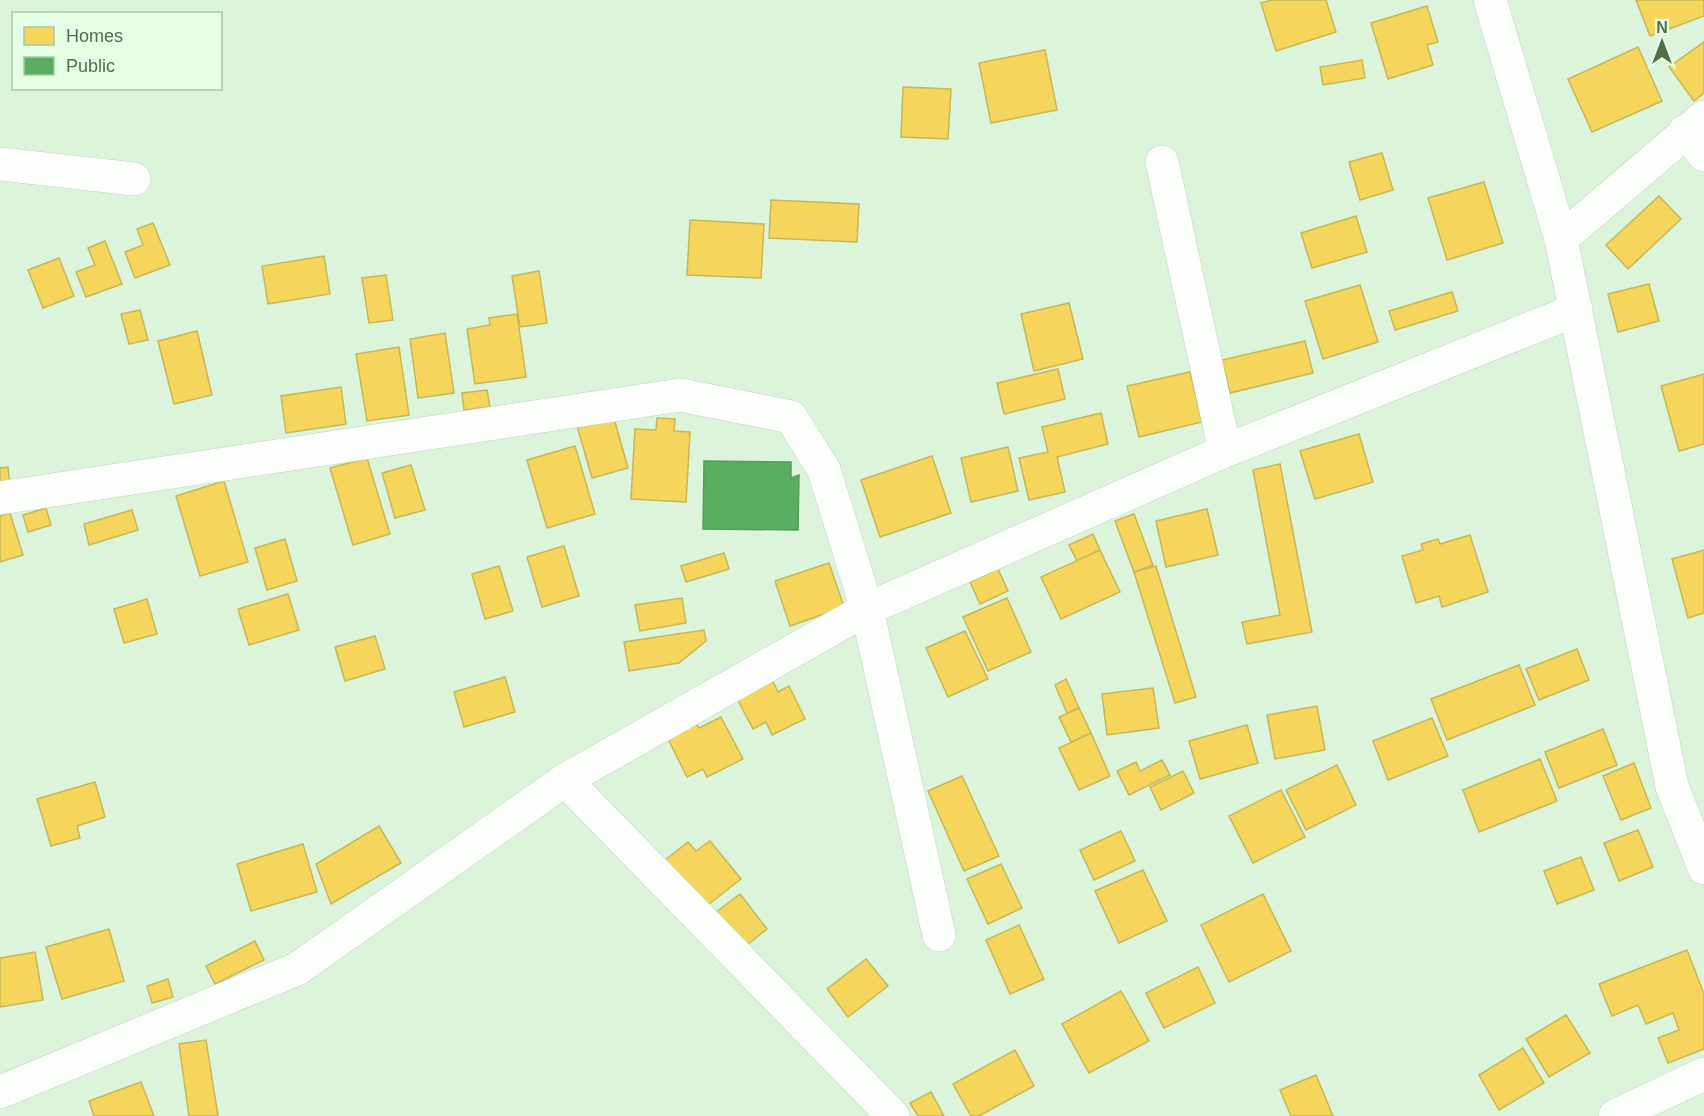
<svg xmlns="http://www.w3.org/2000/svg" width="1704" height="1116" font-family="Arial,sans-serif">
<rect width="100%" height="100%" fill="#e5f5e5"/>
<path fill="#dbf4da" fill-rule="evenodd" d="M0 0H1704V1116H0ZM14 14H220V88H14Z"/>
<g fill="#f6d55c" stroke="#c5b756" stroke-width="1.5">
<polygon points="1272,0 1326,0 1336,32 1276,51 1261,3"/>
<polygon points="1636,0 1704,0 1704,16 1650,36"/>
<polygon points="1427,6 1438,42 1427,45 1433,65 1388,79 1371,23"/>
<polygon points="1704,42 1704,93 1694,101 1669,67"/>
<polygon points="1638,47 1662,101 1592,132 1568,79"/>
<polygon points="1045,50 1057,110 991,123 979,63"/>
<polygon points="1362,60 1365,78 1323,85 1320,67"/>
<polygon points="903,87 951,89 948,139 901,137"/>
<polygon points="1382,153 1393,190 1360,200 1349,162"/>
<polygon points="1484,182 1503,243 1447,260 1428,198"/>
<polygon points="1659,196 1681,219 1628,269 1606,245"/>
<polygon points="771,200 859,204 857,242 769,238"/>
<polygon points="1356,216 1367,252 1312,268 1301,233"/>
<polygon points="690,220 764,224 761,278 687,275"/>
<polygon points="153,223 170,265 135,278 125,252 143,245 137,229"/>
<polygon points="105,241 122,284 86,297 76,272 95,265 88,248"/>
<polygon points="324,256 330,294 268,304 262,266"/>
<polygon points="59,258 74,296 43,308 28,270"/>
<polygon points="539,271 547,323 520,327 512,276"/>
<polygon points="386,275 393,320 369,323 362,278"/>
<polygon points="1649,284 1659,321 1618,332 1608,294"/>
<polygon points="1360,285 1378,342 1323,359 1305,301"/>
<polygon points="1452,292 1458,311 1395,330 1389,311"/>
<polygon points="1069,303 1083,359 1034,371 1021,314"/>
<polygon points="140,310 148,340 129,344 121,314"/>
<polygon points="517,314 526,377 475,384 467,329 490,325 489,318"/>
<polygon points="197,331 212,395 174,404 158,341"/>
<polygon points="445,333 454,393 418,398 410,339"/>
<polygon points="1305,341 1313,373 1230,393 1222,360"/>
<polygon points="399,347 409,415 367,421 356,354"/>
<polygon points="1058,369 1065,399 1004,414 997,383"/>
<polygon points="1190,372 1202,422 1139,437 1127,386"/>
<polygon points="1704,374 1704,444 1679,451 1661,386"/>
<polygon points="341,387 346,424 286,433 281,396"/>
<polygon points="487,390 490,407 464,410 462,393"/>
<polygon points="1101,413 1108,444 1057,457 1065,492 1029,500 1019,458 1048,452 1042,427"/>
<polygon points="613,415 628,468 592,478 577,426"/>
<polygon points="657,418 675,419 674,431 690,432 686,502 631,499 635,429 656,430"/>
<polygon points="1359,434 1373,482 1315,499 1300,451"/>
<polygon points="575,446 595,514 547,528 527,460"/>
<polygon points="1008,447 1018,491 971,502 961,458"/>
<polygon points="932,456 951,513 880,537 861,480"/>
<polygon points="367,458 390,534 353,545 330,468"/>
<polygon points="1280,464 1312,632 1247,644 1242,622 1280,615 1253,470"/>
<polygon points="411,465 425,510 395,518 382,473"/>
<polygon points="8,467 10,488 0,489 0,468"/>
<polygon points="224,481 248,562 200,576 176,496"/>
<polygon points="46,508 51,525 28,532 23,515"/>
<polygon points="1207,509 1218,555 1166,567 1156,521"/>
<polygon points="132,510 138,530 89,545 84,524"/>
<polygon points="10,513 23,555 0,562 0,516"/>
<polygon points="1134,514 1153,565 1134,572 1115,521"/>
<polygon points="1093,534 1100,550 1077,561 1069,545"/>
<polygon points="1470,535 1488,592 1442,607 1439,596 1416,603 1402,556 1423,550 1421,544 1438,539 1440,544"/>
<polygon points="285,539 297,581 267,590 255,548"/>
<polygon points="564,546 579,596 542,607 527,557"/>
<polygon points="1100,550 1120,592 1061,619 1041,577"/>
<polygon points="1704,550 1704,613 1688,618 1672,559"/>
<polygon points="724,553 729,569 686,582 681,566"/>
<polygon points="829,563 844,607 790,626 775,581"/>
<polygon points="499,566 513,611 485,619 472,574"/>
<polygon points="1156,566 1196,697 1175,703 1134,572"/>
<polygon points="998,569 1008,591 980,604 970,582"/>
<polygon points="288,594 299,630 249,645 238,609"/>
<polygon points="682,598 686,623 640,631 635,605"/>
<polygon points="1007,598 1031,652 988,671 963,617"/>
<polygon points="147,599 157,634 124,643 114,609"/>
<polygon points="704,630 706,641 679,663 629,671 624,642"/>
<polygon points="965,631 988,679 948,697 926,648"/>
<polygon points="375,636 385,669 345,681 335,647"/>
<polygon points="1577,649 1589,680 1539,700 1526,669"/>
<polygon points="1519,665 1535,705 1447,740 1431,699"/>
<polygon points="768,671 778,692 789,686 805,719 772,735 766,722 753,729 732,689"/>
<polygon points="505,677 515,712 464,727 454,692"/>
<polygon points="1066,679 1079,708 1067,713 1055,685"/>
<polygon points="1153,688 1159,728 1107,735 1102,694"/>
<polygon points="1317,706 1325,750 1275,759 1267,715"/>
<polygon points="1079,708 1091,733 1071,742 1059,717"/>
<polygon points="721,717 743,759 707,777 703,769 687,777 666,735 695,721 699,728"/>
<polygon points="1432,718 1448,756 1388,780 1373,741"/>
<polygon points="1247,725 1258,763 1200,779 1189,741"/>
<polygon points="1603,729 1617,765 1559,788 1545,752"/>
<polygon points="1091,733 1110,776 1079,790 1059,748"/>
<polygon points="1540,759 1557,801 1479,832 1463,790"/>
<polygon points="1162,760 1170,775 1129,795 1117,771 1136,762 1140,771"/>
<polygon points="1634,763 1651,808 1621,820 1603,776"/>
<polygon points="1337,765 1356,805 1306,830 1286,790"/>
<polygon points="1183,771 1194,793 1161,810 1150,787"/>
<polygon points="962,776 999,856 964,871 928,791"/>
<polygon points="95,782 105,817 77,826 80,838 51,846 37,799"/>
<polygon points="1281,790 1305,837 1253,863 1229,816"/>
<polygon points="379,826 401,863 331,904 316,864"/>
<polygon points="1638,830 1653,867 1619,881 1604,843"/>
<polygon points="1121,831 1135,861 1094,880 1080,850"/>
<polygon points="710,841 741,879 699,912 660,864 688,842 696,851"/>
<polygon points="303,844 317,892 251,911 237,864"/>
<polygon points="1581,857 1594,890 1557,904 1544,871"/>
<polygon points="1001,864 1022,908 988,924 967,879"/>
<polygon points="1143,870 1167,921 1119,943 1095,891"/>
<polygon points="740,894 767,929 743,948 715,913"/>
<polygon points="1263,894 1291,951 1229,982 1201,925"/>
<polygon points="1019,925 1044,979 1010,994 986,940"/>
<polygon points="109,929 124,981 62,999 46,947"/>
<polygon points="255,941 264,960 215,984 206,966"/>
<polygon points="1687,950 1704,994 1704,1049 1668,1063 1658,1038 1679,1030 1673,1013 1646,1024 1638,1005 1612,1016 1599,984"/>
<polygon points="35,952 43,1000 0,1007 0,958"/>
<polygon points="866,959 888,986 848,1017 827,989"/>
<polygon points="1198,967 1215,1003 1164,1028 1146,993"/>
<polygon points="168,979 173,997 152,1003 147,986"/>
<polygon points="1121,991 1149,1041 1089,1073 1062,1024"/>
<polygon points="1566,1015 1590,1053 1549,1077 1526,1039"/>
<polygon points="206,1040 218,1116 189,1116 179,1044"/>
<polygon points="1523,1048 1544,1083 1499,1110 1479,1075"/>
<polygon points="1015,1050 1034,1086 979,1116 971,1116 953,1084"/>
<polygon points="1316,1075 1333,1116 1291,1116 1280,1090"/>
<polygon points="141,1082 154,1116 94,1116 89,1101"/>
<polygon points="931,1092 944,1116 918,1116 910,1103"/>
</g>
<polygon fill="#5aae61" stroke="#589b5a" stroke-width="1.5" points="704,461 791,462 791,478 799,475 798,530 703,529"/>
<g fill="none" stroke-linecap="round" stroke-linejoin="round">
<defs>
<g id="street">
<polyline points="1685,131 1704,155"/>
<polyline points="1162,162 1225,451"/>
<polyline points="0,164 134,179"/>
<polyline points="1561,239 1704,117"/>
<polyline points="0,498 680,395 791,417 824,470 867,609 939,935"/>
<polyline points="565,780 893,1116"/>
<polyline points="0,1092 297,969 565,780 867,609 1225,451 1576,310"/>
<polyline points="1615,1116 1704,1074"/>
</g>
<polyline id="secondary" points="1490,0 1561,239 1672,786 1704,868"/>
</defs>
<use href="#street" stroke="#c3d3c1" stroke-width="34"/>
<use href="#secondary" stroke="#c2d2bf" stroke-width="34"/>
<use href="#street" stroke="#fbfefb" stroke-width="33"/>
<use href="#secondary" stroke="#fbfefb" stroke-width="33"/>
</g>
<rect x="12" y="12" width="210" height="78" fill="#e4ffe4" stroke="#aac6a6" stroke-width="1.5"/>
<rect x="24" y="27" width="30" height="18" fill="#f6d55c" stroke="#aac6a6" stroke-width="1.5"/>
<text x="66" y="42" font-size="18" fill="#527048">Homes</text>
<rect x="24" y="57" width="30" height="18" fill="#5aae61" stroke="#aac6a6" stroke-width="1.5"/>
<text x="66" y="72" font-size="18" fill="#527048">Public</text>
<g transform="translate(1662 42)" stroke="#e4ffe4" stroke-width="4.5" paint-order="stroke">
<path d="M0-4.5L10 22L0 15L-10 22Z" fill="#527048"/>
<text y="-9" font-size="16" font-weight="bold" text-anchor="middle" fill="#527048">N</text>
</g>
</svg>
